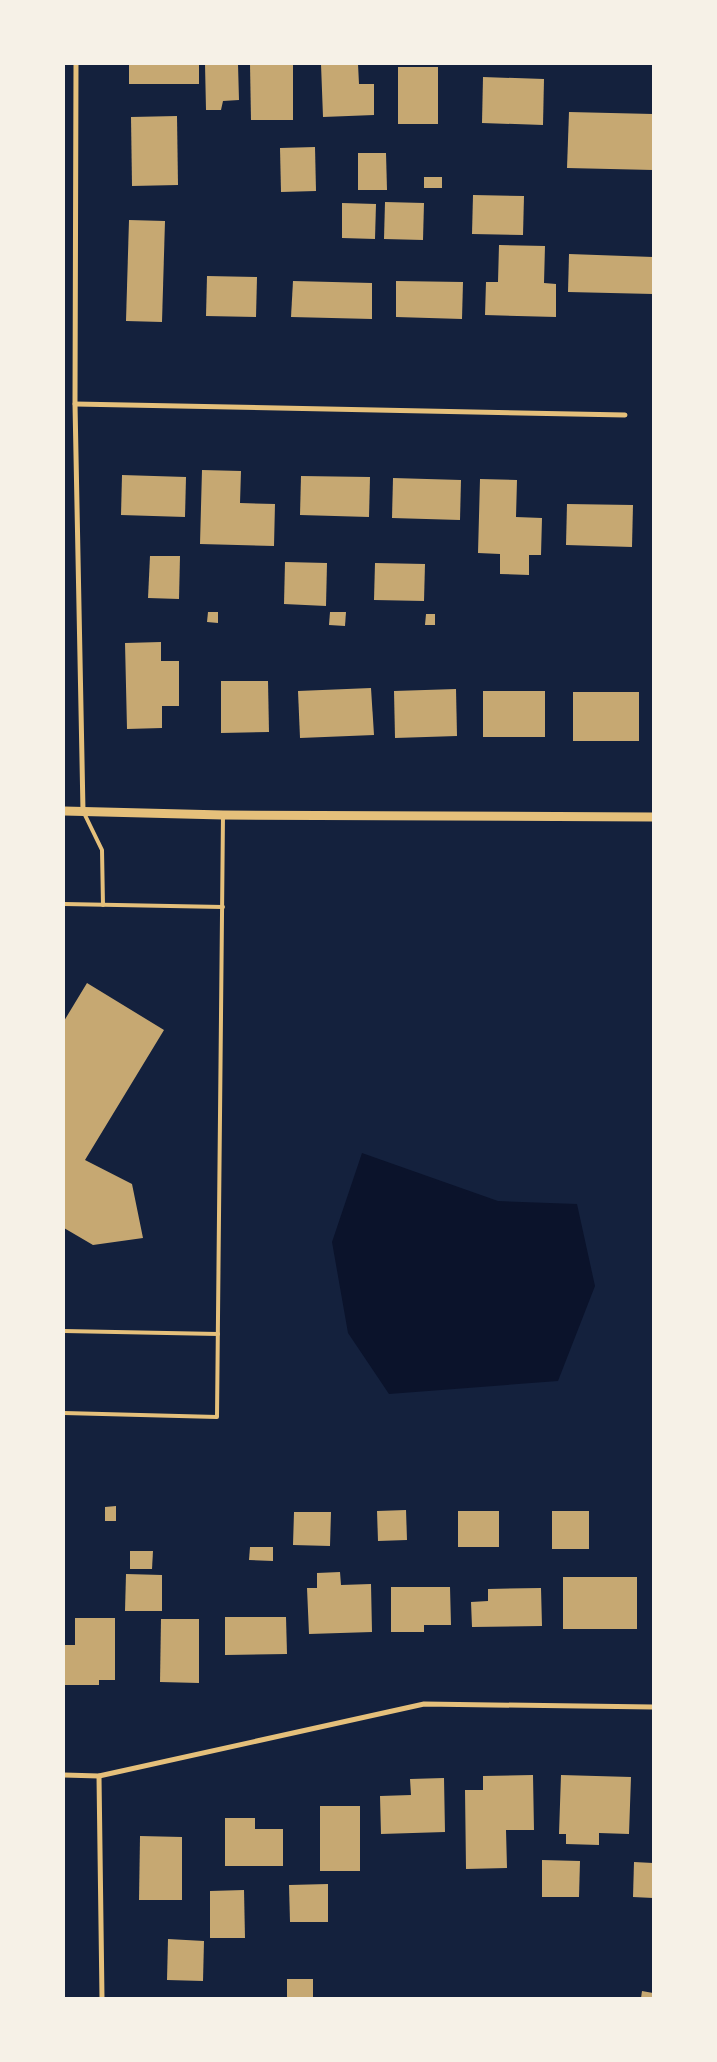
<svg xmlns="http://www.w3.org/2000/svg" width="717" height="2062" font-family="'Source Serif 4',serif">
<rect width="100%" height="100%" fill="#14213d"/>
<polygon fill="#0b132b" points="362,1153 498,1201 577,1204 595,1286 558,1381 389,1394 348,1333 332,1242"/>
<g fill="#c6a872">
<rect x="129" y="64" width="70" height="20"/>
<polygon points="205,64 238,64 239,100 223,101 221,110 206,110"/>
<polygon points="250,64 293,64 293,120 251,120"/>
<polygon points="321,64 358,64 359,84 374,84 374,115 323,117"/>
<rect x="398" y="67" width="40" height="57"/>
<polygon points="483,77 544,79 543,125 482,123"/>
<polygon points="569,112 653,114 653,170 567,168"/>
<polygon points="177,116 178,185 132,186 131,117"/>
<polygon points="315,147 316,191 281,192 280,148"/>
<polygon points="358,153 386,153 387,190 358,190"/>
<rect x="424" y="177" width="18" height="11"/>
<polygon points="473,195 524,196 523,235 472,234"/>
<polygon points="385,202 424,203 423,240 384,239"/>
<polygon points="342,203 376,204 375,239 342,238"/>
<polygon points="129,220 165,221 162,322 126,321"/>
<polygon points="499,245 545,246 544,283 556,284 556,317 485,315 486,282 498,282"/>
<polygon points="569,254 653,257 653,294 568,292"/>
<polygon points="207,276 257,277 256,317 206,316"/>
<polygon points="293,281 372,283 372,319 291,317"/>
<polygon points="396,281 463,282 462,319 396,317"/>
<polygon points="202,470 241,471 240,503 275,504 274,546 200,544"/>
<polygon points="122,475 186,477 185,517 121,515"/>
<polygon points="301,476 370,477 369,517 300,515"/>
<polygon points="393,478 461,480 460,520 392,518"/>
<polygon points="480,479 517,480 516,517 542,518 541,555 529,555 529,575 500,574 500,554 478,553"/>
<polygon points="567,504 633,505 632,547 566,545"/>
<polygon points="150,556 180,556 179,599 148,598"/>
<polygon points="285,562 327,563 326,606 284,604"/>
<polygon points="375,563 425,564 424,601 374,600"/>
<polygon points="208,612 218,612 218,623 207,622"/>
<polygon points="330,612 346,612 345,626 329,625"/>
<polygon points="426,614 435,614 435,625 425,625"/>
<polygon points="161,642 161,661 179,661 179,706 162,706 162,728 127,729 125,643"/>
<polygon points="221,681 268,681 269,732 221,733"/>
<polygon points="371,688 374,735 300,738 298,691"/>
<polygon points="456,689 457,736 395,738 394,691"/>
<rect x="483" y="691" width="62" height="46"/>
<rect x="573" y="692" width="66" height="49"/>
<polygon points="87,983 164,1030 85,1160 132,1184 143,1238 93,1245 64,1228 64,1021"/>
<polygon points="116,1506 116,1521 105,1521 105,1507"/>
<polygon points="406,1510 407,1540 378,1541 377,1511"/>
<rect x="458" y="1511" width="41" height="36"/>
<rect x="552" y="1511" width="37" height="38"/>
<polygon points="294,1512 331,1512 330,1546 293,1545"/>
<polygon points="250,1547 273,1547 273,1561 249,1560"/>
<polygon points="130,1551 153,1551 152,1569 130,1569"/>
<polygon points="340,1572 341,1585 371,1584 372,1632 309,1634 307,1588 317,1588 317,1573"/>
<polygon points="126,1574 162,1575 162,1611 125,1611"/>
<rect x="563" y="1577" width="74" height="52"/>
<polygon points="391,1587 450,1587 451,1625 424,1625 424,1632 391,1632"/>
<polygon points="541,1588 542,1626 472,1627 471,1602 488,1601 488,1589"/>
<polygon points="225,1617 286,1617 287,1654 225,1655"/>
<polygon points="75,1618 115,1618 115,1680 99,1680 99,1685 64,1685 64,1645 75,1645"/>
<polygon points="161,1619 199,1619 199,1683 160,1682"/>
<polygon points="533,1775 534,1830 506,1830 507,1868 466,1869 465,1790 483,1790 483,1776"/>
<polygon points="561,1775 631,1777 629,1834 599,1833 599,1845 566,1844 566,1834 559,1834"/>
<polygon points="444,1778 445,1832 381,1834 380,1796 411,1795 410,1779"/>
<rect x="320" y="1806" width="40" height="65"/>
<polygon points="225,1818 255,1818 255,1829 283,1829 283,1866 225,1866"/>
<polygon points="140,1836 182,1837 182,1900 139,1900"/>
<polygon points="542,1860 580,1861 579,1897 542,1897"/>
<polygon points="634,1862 653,1863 653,1898 633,1897"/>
<polygon points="328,1884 328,1922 290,1922 289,1885"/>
<polygon points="244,1890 245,1938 210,1938 210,1891"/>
<polygon points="168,1939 204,1941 203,1981 167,1980"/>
<rect x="287" y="1979" width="26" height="19"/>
<polygon points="642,1991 653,1993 653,1998 641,1998"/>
</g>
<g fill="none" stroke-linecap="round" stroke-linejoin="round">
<g stroke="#e5c07b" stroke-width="4">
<polyline points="84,813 102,850 103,905"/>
<polyline points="64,904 223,907"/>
<polyline points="64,1331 218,1334"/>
<polyline points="64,1413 217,1417 223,815"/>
</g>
<g stroke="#e5c07b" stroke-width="5">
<polyline points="76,64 75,404 83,811"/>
<polyline points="75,404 625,415"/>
<polyline points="64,1775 99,1776 424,1704 653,1707"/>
<polyline points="99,1776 102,1998"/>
</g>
<polyline stroke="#e5c07b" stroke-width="9" points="64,811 223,815 653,817"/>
</g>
<rect width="717" height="2062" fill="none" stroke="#f6f1e7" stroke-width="130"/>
</svg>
